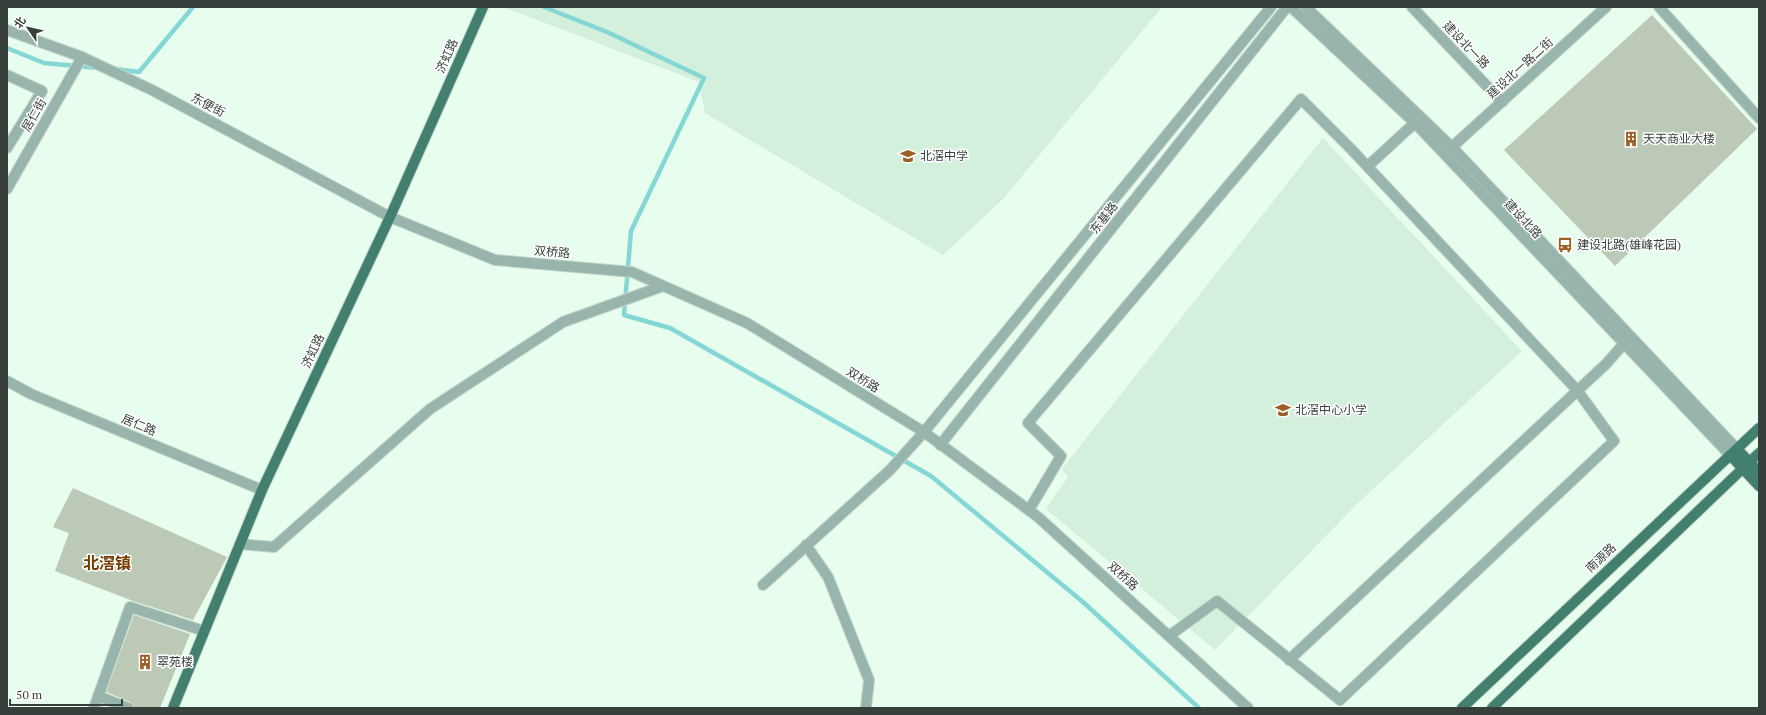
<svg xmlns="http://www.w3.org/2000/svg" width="1766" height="715" font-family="'PT Serif','Noto Sans SC',serif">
<rect width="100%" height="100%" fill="#e7fded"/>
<g fill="#d3f0dc">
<polygon points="506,7 1162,7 1003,199 943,255 705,113 699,82 506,8"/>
<polygon points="1323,138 1522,351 1359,502 1215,650 1046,509 1068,477 1062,469"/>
</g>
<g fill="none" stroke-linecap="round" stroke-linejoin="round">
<g stroke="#84d7d5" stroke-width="4.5">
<polyline points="544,7 607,32 704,78 631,231 624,315 670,328 931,476 1083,602 1199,708"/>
<polyline points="7,48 44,63 98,68"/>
<polyline points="116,69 139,72 193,7"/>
</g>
</g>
<g fill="#bcc9b6">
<polygon points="1652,15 1757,129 1615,266 1504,150"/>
<polygon points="73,488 227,557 193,620 133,601 55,571 69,533 53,527"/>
<polygon points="134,615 190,634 160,708 134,708 130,702 106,692"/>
</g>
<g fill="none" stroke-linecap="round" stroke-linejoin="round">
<defs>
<g id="minor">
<polyline points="1291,7 1415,123 1730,455"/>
<polyline points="1306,7 1452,147 1737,449"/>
<polyline points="1412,7 1502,102"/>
<polyline points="1659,7 1759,118"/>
<polyline points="7,30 82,57 152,90 390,217 495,260 632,272 747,323 924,432 1038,517 1248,708"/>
<polyline points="7,75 42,91 7,148"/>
<polyline points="1452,147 1606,7"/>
<polyline points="1368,166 1419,119"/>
<polyline points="7,189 82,57"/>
<polyline points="7,381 31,394 262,490"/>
<polyline points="940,445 1287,7"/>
<polyline points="1029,510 1061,456 1028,423 1301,99 1352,150 1577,390 1614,441 1340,700 1217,601 1169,636"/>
<polyline points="240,544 274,547 430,409 563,322 663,286"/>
<polyline points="806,545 828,577 869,680 866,708"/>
<polyline points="763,585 890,470 924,432 1271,7"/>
<polyline points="1289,660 1606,364 1628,339"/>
<polyline points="98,696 128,708"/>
<polyline points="94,708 130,607 204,631"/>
</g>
<g id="major">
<polyline points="1737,449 1759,472"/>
<polyline points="1730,455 1759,486"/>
<polyline points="173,708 262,490 390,217 483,7"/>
<polyline points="1462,708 1759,428"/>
<polyline points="1492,708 1759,453"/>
</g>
</defs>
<use href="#minor" stroke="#c4d7c9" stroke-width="12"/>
<use href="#major" stroke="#c4d7c9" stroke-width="12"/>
<use href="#minor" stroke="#97b5ac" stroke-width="10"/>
<use href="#major" stroke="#427f6f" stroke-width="10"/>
</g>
<defs>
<symbol id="building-bare" viewBox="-9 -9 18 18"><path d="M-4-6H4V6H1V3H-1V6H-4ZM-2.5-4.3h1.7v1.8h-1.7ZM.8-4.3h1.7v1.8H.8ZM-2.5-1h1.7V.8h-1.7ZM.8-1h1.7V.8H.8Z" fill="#9e5f26" stroke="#fff" stroke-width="2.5" paint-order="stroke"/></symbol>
<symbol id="school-bare" viewBox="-9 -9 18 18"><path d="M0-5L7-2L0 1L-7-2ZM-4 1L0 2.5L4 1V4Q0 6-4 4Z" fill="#9e5f26" stroke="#fff" stroke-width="2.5" paint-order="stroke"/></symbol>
<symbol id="bus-bare" viewBox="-9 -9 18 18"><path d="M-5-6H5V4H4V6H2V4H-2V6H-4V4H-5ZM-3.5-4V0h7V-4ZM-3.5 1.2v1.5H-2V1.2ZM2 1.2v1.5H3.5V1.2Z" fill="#9e5f26" stroke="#fff" stroke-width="2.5" paint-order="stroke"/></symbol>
</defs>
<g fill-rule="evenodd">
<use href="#building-bare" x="1620" y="128" width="22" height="22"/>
<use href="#school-bare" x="897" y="145" width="22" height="22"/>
<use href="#bus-bare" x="1554" y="234" width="22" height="22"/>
<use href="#school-bare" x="1272" y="399" width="22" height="22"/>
<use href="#building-bare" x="134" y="651" width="22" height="22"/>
</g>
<g text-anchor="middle" stroke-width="3" stroke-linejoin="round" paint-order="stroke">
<g font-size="12" fill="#37403a" stroke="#fff">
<text transform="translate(1466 45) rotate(46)" y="4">建设北一路</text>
<text transform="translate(447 56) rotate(-66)" y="4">济虹路</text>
<text transform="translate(1520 68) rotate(-42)" y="4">建设北一路二街</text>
<text transform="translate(208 105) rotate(28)" y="4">东便街</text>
<text transform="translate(34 115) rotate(-60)" y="4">居仁街</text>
<text transform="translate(1104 218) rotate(-52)" y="4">东基路</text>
<text transform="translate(1523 219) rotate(47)" y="4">建设北路</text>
<text transform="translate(552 252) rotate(5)" y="4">双桥路</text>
<text transform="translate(313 351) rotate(-65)" y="4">济虹路</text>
<text transform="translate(863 380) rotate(32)" y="4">双桥路</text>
<text transform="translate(139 425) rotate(23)" y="4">居仁路</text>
<text transform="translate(1601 558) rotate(-43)" y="4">南源路</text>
<text transform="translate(1123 576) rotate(42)" y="4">双桥路</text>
</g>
<g font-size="12" fill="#37403a" stroke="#fff" text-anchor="start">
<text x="1643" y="143">天天商业大楼</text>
<text x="920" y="160">北滘中学</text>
<text x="1577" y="249">建设北路(雄峰花园)</text>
<text x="1295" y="414">北滘中心小学</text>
<text x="157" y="666">翠苑楼</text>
</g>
<g font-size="16" font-weight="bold" fill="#743d00" stroke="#fff">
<text x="107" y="569">北滘镇</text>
</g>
</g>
<rect width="1766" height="715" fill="none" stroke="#37403a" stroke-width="16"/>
<g transform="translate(28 28) rotate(304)" stroke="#ffffff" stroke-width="3" paint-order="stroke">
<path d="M0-3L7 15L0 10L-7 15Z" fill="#37403a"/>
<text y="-6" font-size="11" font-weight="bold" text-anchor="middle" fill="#37403a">北</text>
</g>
<path d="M10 699v6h112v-6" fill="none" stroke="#37403a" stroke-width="2"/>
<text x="16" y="699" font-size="12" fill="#37403a" stroke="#ffffff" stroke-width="3" paint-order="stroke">50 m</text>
</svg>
